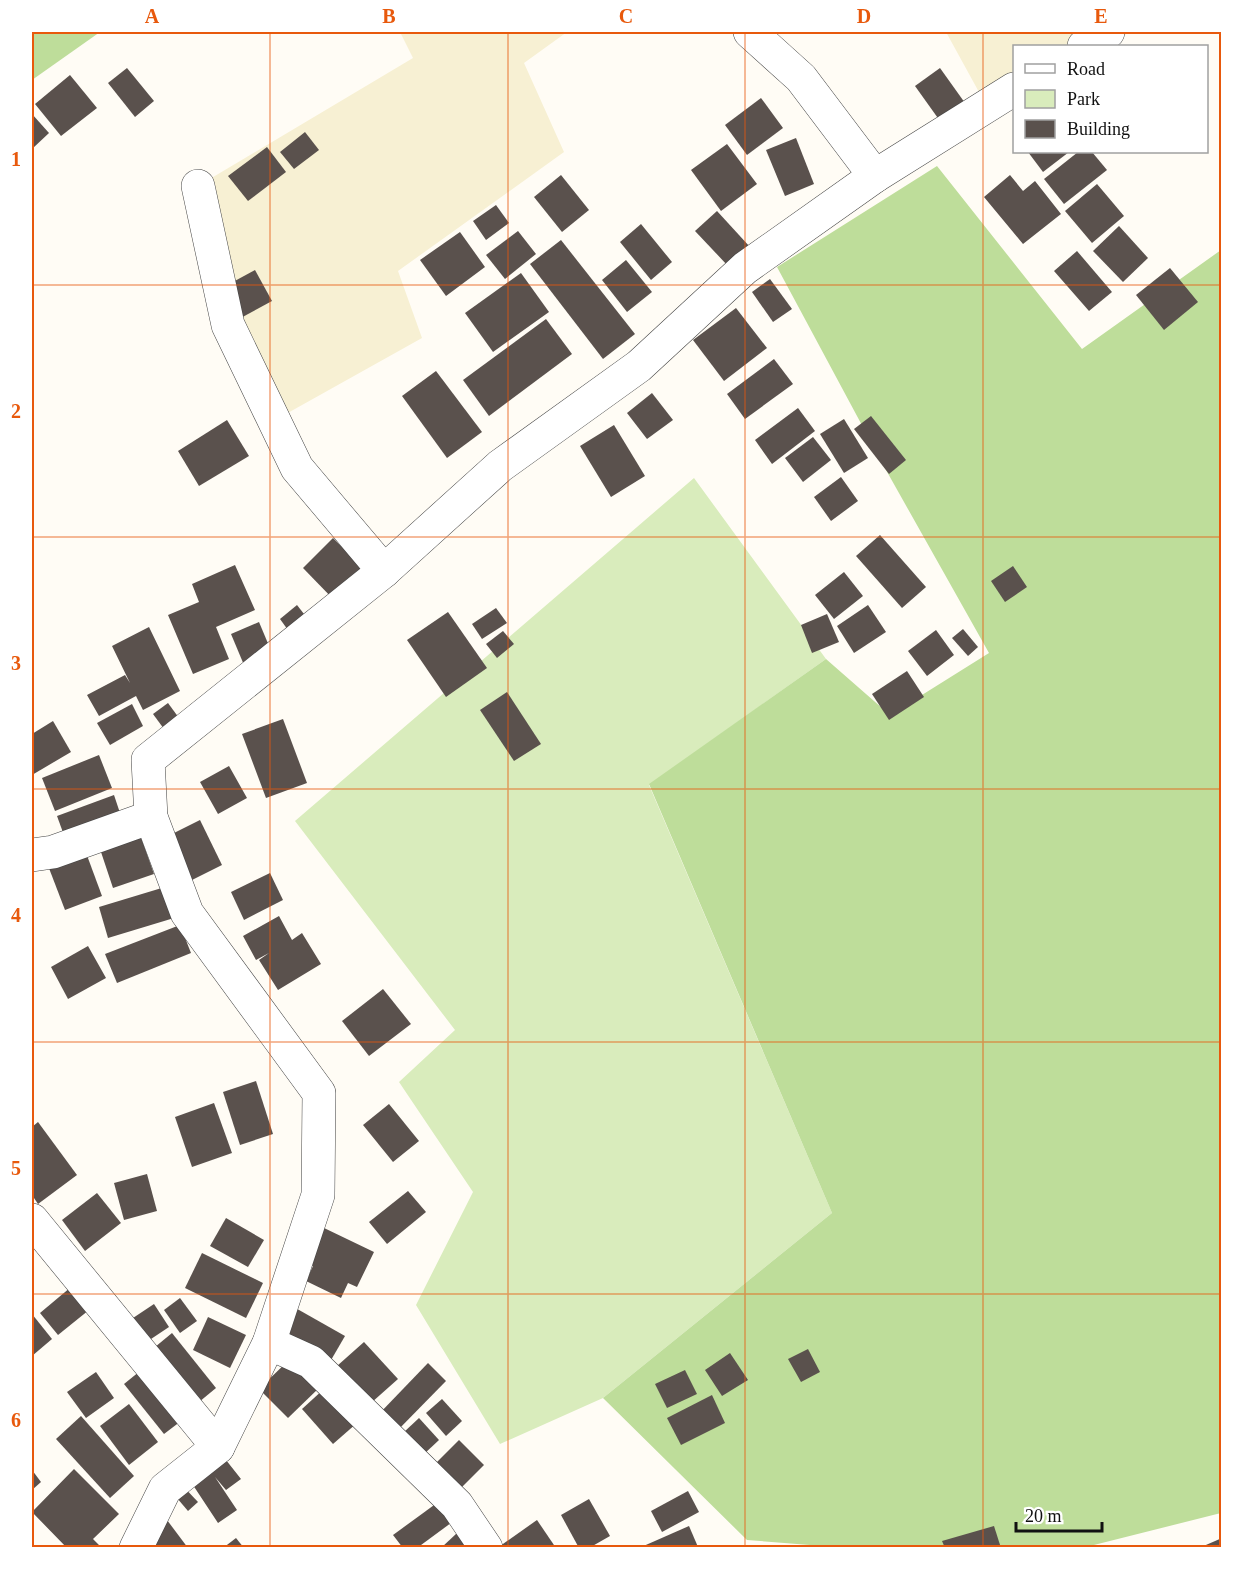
<svg xmlns="http://www.w3.org/2000/svg" width="1253" height="1579" font-family="'Times New Roman',serif">
<rect width="100%" height="100%" fill="#fffcf5"/>
<g fill="#f7f0d3">
<polygon points="400,32 567,32 524,63 564,152 398,271 422,338 277,419 198,186 413,58"/>
<polygon points="946,32 1130,32 1105,46 1014,46 1014,100 991,114"/>
</g>
<polygon fill="#d9ecbc" points="694,478 826,659 649,785 832,1213 603,1398 500,1444 416,1305 473,1192 399,1082 455,1030 295,821"/>
<g fill="#bedd9a">
<polygon points="32,32 100,32 32,80"/>
<polygon points="937,166 1082,349 1221,250 1221,1513 1086,1547 848,1548 747,1540 603,1398 832,1213 649,784 826,659 890,715 989,653 886,470 777,267"/>
</g>
<g fill="#5a514d">
<polygon points="127,68 154,101 135,117 108,83"/>
<polygon points="940,68 965,103 940,121 915,86"/>
<polygon points="70,75 97,108 61,136 35,104"/>
<polygon points="761,98 783,128 747,155 725,125"/>
<polygon points="32,114 49,133 32,149"/>
<polygon points="305,132 319,150 294,169 280,152"/>
<polygon points="796,138 814,184 785,196 766,150"/>
<polygon points="727,144 757,184 721,211 691,170"/>
<polygon points="267,147 286,172 248,201 228,176"/>
<polygon points="1028,152 1069,152 1043,172"/>
<polygon points="1078,152 1092,152 1107,170 1064,204 1044,179"/>
<polygon points="561,175 589,210 562,232 534,197"/>
<polygon points="1010,175 1023,191 1035,181 1061,214 1023,244 984,197"/>
<polygon points="1097,184 1124,216 1092,243 1065,211"/>
<polygon points="496,205 509,223 486,240 473,221"/>
<polygon points="717,211 750,247 729,267 695,231"/>
<polygon points="641,224 672,262 651,280 620,242"/>
<polygon points="1119,226 1148,258 1123,282 1093,251"/>
<polygon points="518,231 536,254 505,279 486,255"/>
<polygon points="460,232 485,267 446,296 420,260"/>
<polygon points="561,240 635,334 603,359 530,264"/>
<polygon points="1077,251 1112,292 1089,311 1054,271"/>
<polygon points="626,260 652,292 627,312 602,280"/>
<polygon points="1170,268 1198,302 1164,330 1136,295"/>
<polygon points="255,270 272,301 237,320 220,289"/>
<polygon points="521,273 549,312 493,352 465,313"/>
<polygon points="770,279 792,309 773,322 752,292"/>
<polygon points="736,308 767,348 724,381 693,340"/>
<polygon points="546,319 572,354 489,416 463,380"/>
<polygon points="774,359 793,384 745,419 727,394"/>
<polygon points="436,371 482,432 447,458 402,396"/>
<polygon points="652,393 673,420 647,439 627,413"/>
<polygon points="798,408 815,431 772,464 755,440"/>
<polygon points="871,416 906,460 889,474 854,429"/>
<polygon points="844,419 868,458 844,473 820,434"/>
<polygon points="227,420 249,456 199,486 178,451"/>
<polygon points="614,425 645,476 611,497 580,446"/>
<polygon points="813,437 831,460 803,482 785,458"/>
<polygon points="841,477 858,501 831,521 814,497"/>
<polygon points="880,535 926,587 902,608 856,556"/>
<polygon points="333,538 366,571 336,602 303,568"/>
<polygon points="235,565 255,610 216,627 229,659 193,674 168,615 199,602 192,584"/>
<polygon points="1013,566 1027,587 1005,602 991,581"/>
<polygon points="844,572 863,596 834,619 815,595"/>
<polygon points="297,605 311,623 293,637 280,619"/>
<polygon points="868,605 886,632 854,653 837,626"/>
<polygon points="496,608 507,623 482,639 472,624"/>
<polygon points="448,612 487,668 446,697 407,640"/>
<polygon points="827,614 839,642 812,653 801,625"/>
<polygon points="259,622 272,653 244,665 231,634"/>
<polygon points="149,627 180,691 143,710 136,696 99,716 87,695 125,675 130,683 112,646"/>
<polygon points="963,629 978,647 968,656 952,638"/>
<polygon points="936,630 954,655 927,676 908,651"/>
<polygon points="503,631 514,644 497,658 486,644"/>
<polygon points="907,671 924,697 889,720 872,694"/>
<polygon points="507,692 541,744 514,761 480,710"/>
<polygon points="168,703 179,718 164,729 153,714"/>
<polygon points="132,704 143,726 110,745 97,723"/>
<polygon points="283,719 307,783 266,798 242,734"/>
<polygon points="53,721 71,752 32,775 32,734"/>
<polygon points="99,755 112,788 55,811 42,778"/>
<polygon points="229,766 247,798 218,814 200,782"/>
<polygon points="114,795 121,816 65,838 57,816"/>
<polygon points="200,820 222,865 192,880 170,835"/>
<polygon points="137,826 154,874 113,888 97,840"/>
<polygon points="85,850 102,896 65,910 47,863"/>
<polygon points="270,873 283,900 244,920 231,892"/>
<polygon points="165,887 174,918 108,938 99,907"/>
<polygon points="279,916 292,940 302,933 321,964 278,990 259,960 269,953 256,960 243,936"/>
<polygon points="180,925 191,953 117,983 105,954"/>
<polygon points="88,946 106,978 68,999 51,967"/>
<polygon points="383,989 411,1024 369,1056 342,1021"/>
<polygon points="256,1081 273,1134 240,1145 223,1092"/>
<polygon points="214,1103 232,1153 192,1167 175,1117"/>
<polygon points="389,1104 419,1141 393,1162 363,1125"/>
<polygon points="38,1122 77,1175 38,1204 32,1195 32,1127"/>
<polygon points="147,1174 157,1211 124,1220 114,1183"/>
<polygon points="408,1191 426,1212 387,1244 369,1222"/>
<polygon points="97,1193 121,1223 85,1251 62,1220"/>
<polygon points="226,1218 264,1240 248,1267 210,1246"/>
<polygon points="322,1227 374,1252 357,1287 348,1283 341,1298 306,1281 313,1266 305,1262"/>
<polygon points="202,1253 263,1283 246,1318 185,1288"/>
<polygon points="71,1287 89,1310 58,1335 40,1313"/>
<polygon points="180,1298 197,1321 180,1333 164,1310"/>
<polygon points="154,1304 169,1327 148,1341 133,1318"/>
<polygon points="292,1306 345,1336 327,1367 275,1337"/>
<polygon points="32,1314 52,1339 32,1356"/>
<polygon points="208,1317 246,1335 230,1368 193,1350"/>
<polygon points="172,1333 216,1388 193,1407 149,1352"/>
<polygon points="364,1342 398,1379 362,1411 328,1374"/>
<polygon points="808,1349 820,1372 801,1382 788,1359"/>
<polygon points="730,1353 748,1380 722,1396 705,1370"/>
<polygon points="291,1358 320,1387 288,1418 259,1389"/>
<polygon points="428,1363 446,1381 395,1433 377,1416"/>
<polygon points="145,1367 185,1418 164,1434 124,1384"/>
<polygon points="685,1370 697,1394 667,1408 655,1384"/>
<polygon points="96,1372 114,1398 86,1418 67,1392"/>
<polygon points="325,1388 357,1423 333,1444 302,1409"/>
<polygon points="712,1395 725,1423 681,1445 667,1418"/>
<polygon points="442,1399 462,1421 446,1436 426,1413"/>
<polygon points="129,1404 158,1442 129,1465 100,1426"/>
<polygon points="81,1416 134,1476 110,1498 56,1439"/>
<polygon points="419,1418 439,1440 423,1455 403,1433"/>
<polygon points="459,1440 484,1465 455,1494 430,1469"/>
<polygon points="226,1460 241,1479 226,1490 215,1477 237,1510 218,1523 187,1476"/>
<polygon points="74,1469 119,1514 93,1539 102,1548 67,1548 32,1512"/>
<polygon points="32,1470 41,1482 32,1490"/>
<polygon points="180,1483 198,1502 188,1511 171,1491"/>
<polygon points="688,1491 699,1512 662,1532 651,1511"/>
<polygon points="589,1499 610,1536 589,1548 579,1548 561,1515"/>
<polygon points="441,1500 455,1520 417,1548 403,1548 393,1535"/>
<polygon points="167,1520 188,1548 151,1548"/>
<polygon points="537,1520 556,1548 501,1548 500,1546"/>
<polygon points="689,1526 698,1547 696,1548 639,1548"/>
<polygon points="994,1526 1001,1548 945,1548 942,1541"/>
<polygon points="457,1533 469,1548 441,1548"/>
<polygon points="236,1538 244,1548 223,1548"/>
<polygon points="1222,1538 1222,1548 1199,1548"/>
</g>
<g fill="none" stroke-linecap="round" stroke-linejoin="round">
<defs>
<g id="minor">
<polyline points="750,32 801,78 875,176"/>
<polyline points="1084,46 1108,32"/>
<polyline points="198,186 228,325 297,468 384,571"/>
<polyline points="32,855 53,852 151,817"/>
<polyline points="32,1220 218,1447"/>
<polyline points="269,1343 311,1362 457,1505 486,1548"/>
<polyline points="136,1548 165,1489 218,1447 269,1343 318,1195 319,1093 187,913 151,817 148,760 384,571 500,466 639,366 745,268 875,176 1014,89"/>
</g>
</defs>
<use href="#minor" stroke="#444" stroke-width="34"/>
<use href="#minor" stroke="#fff" stroke-width="33"/>
</g>
<path fill="none" stroke="#e8590c" stroke-width="1.5" stroke-opacity="0.55" d="M270 32V1548M508 32V1548M745 32V1548M983 32V1548M32 285H1222M32 537H1222M32 789H1222M32 1042H1222M32 1294H1222"/>
<rect width="1253" height="1579" fill="none" stroke="#ffffff" stroke-width="66"/>
<rect x="1013" y="45" width="195" height="108" fill="#ffffff" stroke="#a0a0a0" stroke-width="1.5"/>
<rect x="1025" y="64" width="30" height="9" fill="#ffffff" stroke="#a0a0a0" stroke-width="1.5"/>
<text x="1067" y="75" font-size="18" fill="#111111">Road</text>
<rect x="1025" y="90" width="30" height="18" fill="#d9ecbc" stroke="#a0a0a0" stroke-width="1.5"/>
<text x="1067" y="105" font-size="18" fill="#111111">Park</text>
<rect x="1025" y="120" width="30" height="18" fill="#5a514d" stroke="#a0a0a0" stroke-width="1.5"/>
<text x="1067" y="135" font-size="18" fill="#111111">Building</text>
<path d="M1016 1522v9h86v-9" fill="none" stroke="#111111" stroke-width="3"/>
<text x="1025" y="1522" font-size="18" fill="#111111" stroke="#ffffff" stroke-width="4.5" paint-order="stroke">20 m</text>
<rect x="33" y="33" width="1187" height="1513" fill="none" stroke="#e8590c" stroke-width="2"/>
<g font-size="20" text-anchor="middle" font-weight="bold" fill="#e8590c">
<text x="152" y="23">A</text>
<text x="389" y="23">B</text>
<text x="626" y="23">C</text>
<text x="864" y="23">D</text>
<text x="1101" y="23">E</text>
<text x="16" y="166">1</text>
<text x="16" y="418">2</text>
<text x="16" y="670">3</text>
<text x="16" y="922">4</text>
<text x="16" y="1175">5</text>
<text x="16" y="1427">6</text>
</g>
</svg>
